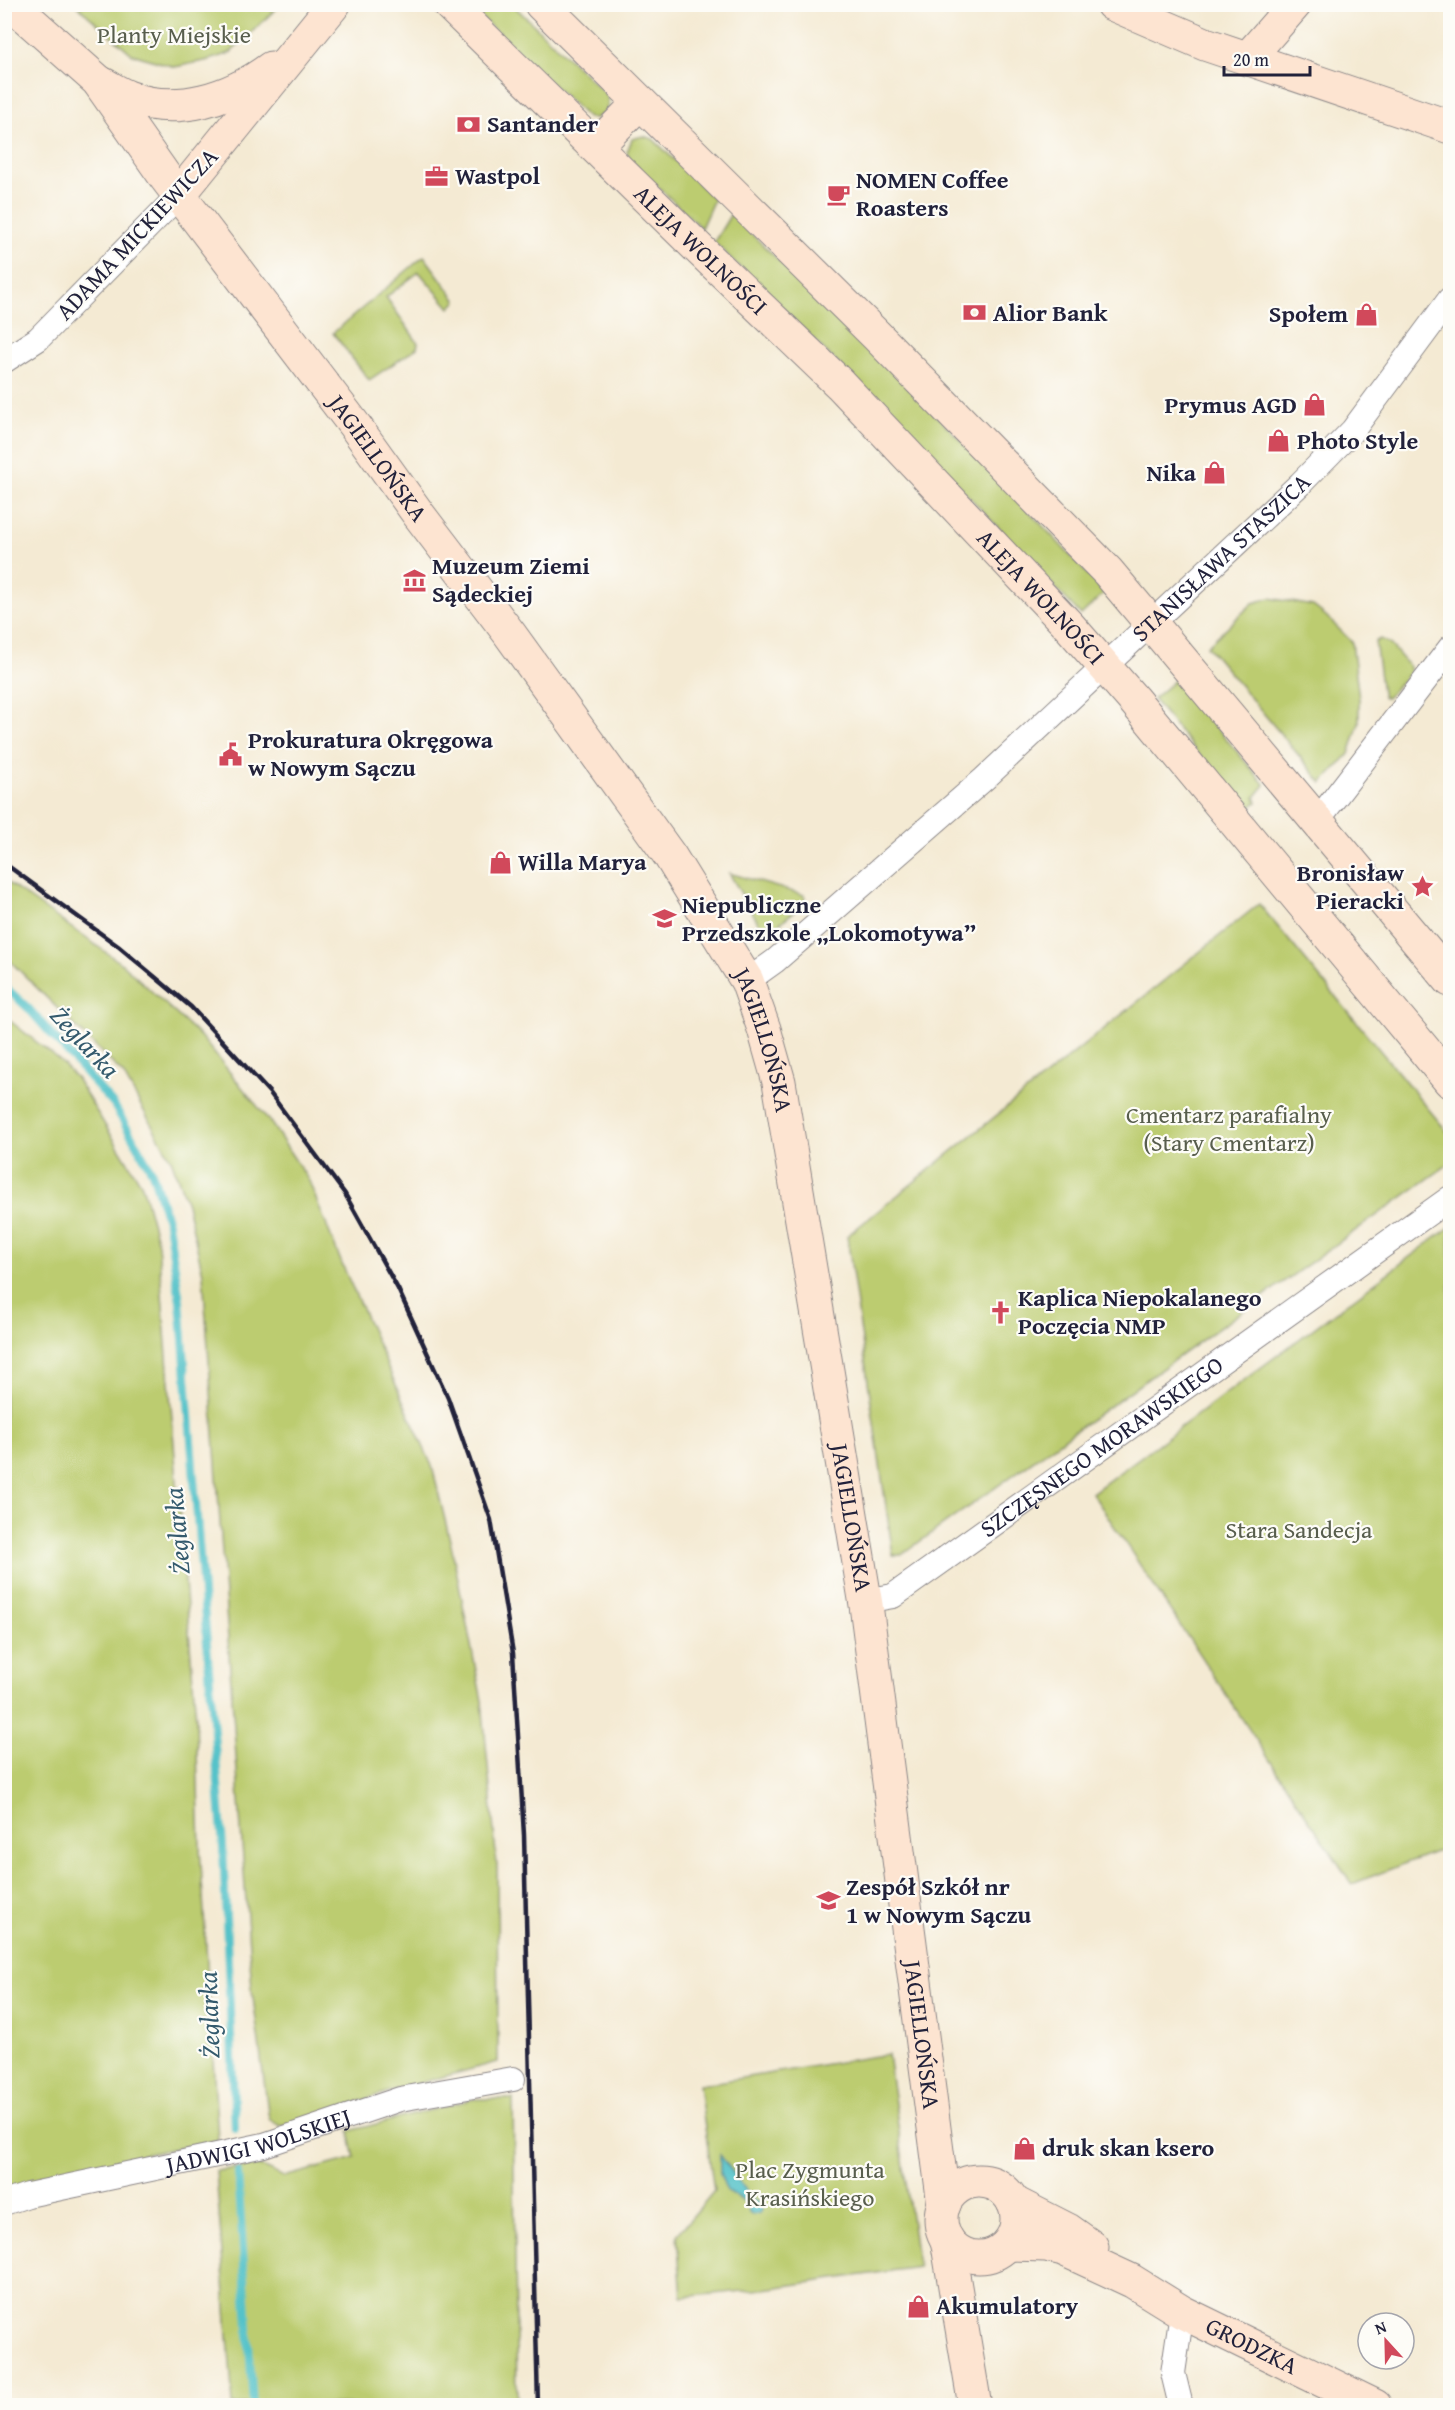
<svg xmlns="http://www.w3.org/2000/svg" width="1455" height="2410" font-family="'Gentium Book Plus',serif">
<rect width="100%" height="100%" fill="#fdfcf7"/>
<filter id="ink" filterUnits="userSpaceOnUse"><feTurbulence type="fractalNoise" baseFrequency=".0167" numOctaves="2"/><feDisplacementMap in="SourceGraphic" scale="12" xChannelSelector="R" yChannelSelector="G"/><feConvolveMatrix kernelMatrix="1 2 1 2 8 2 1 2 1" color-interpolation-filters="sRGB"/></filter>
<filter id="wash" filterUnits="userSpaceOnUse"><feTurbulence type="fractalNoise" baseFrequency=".008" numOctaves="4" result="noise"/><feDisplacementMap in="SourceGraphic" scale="24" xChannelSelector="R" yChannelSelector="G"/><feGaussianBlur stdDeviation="1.35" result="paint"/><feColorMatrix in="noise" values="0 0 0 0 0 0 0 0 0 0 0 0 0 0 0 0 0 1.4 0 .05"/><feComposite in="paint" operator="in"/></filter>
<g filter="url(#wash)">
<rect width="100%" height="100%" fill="#f4ead3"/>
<g fill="#bccc6f" stroke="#6f7755" stroke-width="1.5">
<polygon points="76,5 280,5 230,53 209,60 175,67 132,54"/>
<polygon points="468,5 513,5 607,95 608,104 606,112 596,118 588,118"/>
<polygon points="643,136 653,139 714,199 701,228 630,160 627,152 632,139"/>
<path d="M731 214C858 338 986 460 1104 593L1081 615 909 433 714 242Z"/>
<polygon points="424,256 457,301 450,308 419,272 386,297 418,343 417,348 369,380 333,333"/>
<polygon points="1270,598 1313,606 1326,616 1352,642 1359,699 1359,723 1349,754 1322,783 1207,646 1253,603"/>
<polygon points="1380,639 1389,643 1410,667 1410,672 1387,698 1383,697 1382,693 1376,648 1375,642"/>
<polygon points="1176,679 1265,785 1255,797 1257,802 1245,811 1153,699"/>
<polygon points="729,873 804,895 806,902 775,927 759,924"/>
<polygon points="4,880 121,963 201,1037 271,1123 309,1181 342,1264 432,1466 452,1549 482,1701 497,1865 498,2062 391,2091 289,2125 280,2126 269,2119 252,1990 203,1274 187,1204 171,1159 123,1074 5,956"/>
<polygon points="1259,904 1450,1135 1450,1163 901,1555 893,1555 847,1236"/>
<polygon points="4,1016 59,1060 76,1078 142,1185 158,1244 196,1719 200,1848 218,2140 147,2154 5,2189"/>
<polygon points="1450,1227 1450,1846 1352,1884 1092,1493"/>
<polygon points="888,2054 918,2267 764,2289 682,2297 677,2235 714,2191 699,2085"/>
<polygon points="474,2099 513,2099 517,2405 233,2405 216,2171 257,2165 284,2177 355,2158 349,2131"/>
</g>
<polygon fill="#54c2c9" stroke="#3b7282" stroke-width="1.5" points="720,2155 754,2201 759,2202 762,2210 760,2213 752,2215 749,2213 748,2204 727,2191 720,2174"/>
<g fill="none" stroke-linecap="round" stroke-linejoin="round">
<g stroke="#54c2c9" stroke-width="8">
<polyline points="4,986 28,1008 114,1105 152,1172 168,1223 180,1301 223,1847 235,2128"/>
<polyline points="238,2172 253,2406"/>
</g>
</g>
</g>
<g filter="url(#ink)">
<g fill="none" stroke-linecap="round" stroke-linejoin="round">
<defs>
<g id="street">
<polyline points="4,361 38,339 179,195"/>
<polyline points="1317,821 1450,648"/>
<path id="s1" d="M747 981 775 961 984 779 1300 484 1353 430 1450 299"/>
<path id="s2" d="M865 1601 893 1596 1450 1198"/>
<path id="s3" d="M4 2203 28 2195 264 2145 400 2099 513 2079"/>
<polyline points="1181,2406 1173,2373 1182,2312"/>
</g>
<g id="secondary">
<path id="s4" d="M11 4 98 81 166 178 355 426 419 515 509 633 670 856 747 981 764 1029 779 1082 866 1605 944 2205"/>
<path id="s5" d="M449 4 698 248 840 384 1070 627 1133 699 1450 1081"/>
<polyline points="541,4 876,335 1108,572 1450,980"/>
<polyline points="1112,4 1205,44 1450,127"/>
<polyline points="1247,59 1295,4"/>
<path d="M99 82C109 87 118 93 128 97 177 116 231 98 271 68"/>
<polyline points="596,147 640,102"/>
<polyline points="179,195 334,4"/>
<circle cx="979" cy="2219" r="38"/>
<polyline points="1013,2202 1068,2230 1092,2247"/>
<polyline points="947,2239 975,2406"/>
<path id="s6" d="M1008 2244 1046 2245 1063 2249 1132 2281 1182 2312 1375 2406"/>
</g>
</defs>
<use href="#street" stroke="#8b8687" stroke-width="26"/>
<use href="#secondary" stroke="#8b8687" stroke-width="35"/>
<use href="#street" stroke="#fff" stroke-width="24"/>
<use href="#secondary" stroke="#fde4d1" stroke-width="33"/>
<polyline stroke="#22223b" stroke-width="4.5" points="4,863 118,946 191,1007 270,1093 345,1194 398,1289 448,1398 491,1520 513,1653 524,1835 538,2406"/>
</g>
</g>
<defs>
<symbol id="bank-bare" viewBox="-9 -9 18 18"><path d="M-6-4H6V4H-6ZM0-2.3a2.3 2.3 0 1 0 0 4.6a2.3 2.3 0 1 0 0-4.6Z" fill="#d1495b" stroke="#fdfcf7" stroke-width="2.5" paint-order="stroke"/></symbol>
<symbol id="office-bare" viewBox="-9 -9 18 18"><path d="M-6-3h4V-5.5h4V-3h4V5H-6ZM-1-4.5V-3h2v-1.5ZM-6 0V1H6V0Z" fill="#d1495b" stroke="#fdfcf7" stroke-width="2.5" paint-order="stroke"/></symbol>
<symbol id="cafe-bare" viewBox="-9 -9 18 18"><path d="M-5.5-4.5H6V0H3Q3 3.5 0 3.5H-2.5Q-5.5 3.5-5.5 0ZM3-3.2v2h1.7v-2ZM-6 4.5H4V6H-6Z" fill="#d1495b" stroke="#fdfcf7" stroke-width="2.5" paint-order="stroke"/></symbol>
<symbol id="shop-bare" viewBox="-9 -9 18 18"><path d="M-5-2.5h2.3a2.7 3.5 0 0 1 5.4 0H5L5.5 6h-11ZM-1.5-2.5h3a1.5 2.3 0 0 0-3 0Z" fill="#d1495b" stroke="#fdfcf7" stroke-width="2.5" paint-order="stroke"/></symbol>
<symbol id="museum-bare" viewBox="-9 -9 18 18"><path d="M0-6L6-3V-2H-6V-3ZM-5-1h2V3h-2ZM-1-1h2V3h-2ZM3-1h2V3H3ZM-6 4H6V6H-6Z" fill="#d1495b" stroke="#fdfcf7" stroke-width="2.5" paint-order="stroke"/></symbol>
<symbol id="civic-bare" viewBox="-9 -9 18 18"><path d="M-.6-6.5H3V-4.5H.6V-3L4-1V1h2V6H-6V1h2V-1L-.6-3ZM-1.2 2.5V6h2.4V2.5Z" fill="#d1495b" stroke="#fdfcf7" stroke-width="2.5" paint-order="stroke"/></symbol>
<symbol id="sight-bare" viewBox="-9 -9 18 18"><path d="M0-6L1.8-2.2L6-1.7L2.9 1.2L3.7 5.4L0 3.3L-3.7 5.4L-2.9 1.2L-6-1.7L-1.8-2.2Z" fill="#d1495b" stroke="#fdfcf7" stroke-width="2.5" paint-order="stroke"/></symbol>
<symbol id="school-bare" viewBox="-9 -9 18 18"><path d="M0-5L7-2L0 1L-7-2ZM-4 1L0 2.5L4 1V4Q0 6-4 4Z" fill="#d1495b" stroke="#fdfcf7" stroke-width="2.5" paint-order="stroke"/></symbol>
<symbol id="church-bare" viewBox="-9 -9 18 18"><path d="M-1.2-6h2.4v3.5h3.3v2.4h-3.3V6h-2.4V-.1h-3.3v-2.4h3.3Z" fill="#d1495b" stroke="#fdfcf7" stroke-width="2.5" paint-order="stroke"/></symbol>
</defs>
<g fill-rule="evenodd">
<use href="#bank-bare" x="452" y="108" width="33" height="33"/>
<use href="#office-bare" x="420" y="160" width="33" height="33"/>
<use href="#cafe-bare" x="822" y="178" width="33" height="33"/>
<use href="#bank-bare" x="958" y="296" width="33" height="33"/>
<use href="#shop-bare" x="1350" y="298" width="33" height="33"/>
<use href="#shop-bare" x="1298" y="388" width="33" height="33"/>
<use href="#shop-bare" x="1262" y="424" width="33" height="33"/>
<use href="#shop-bare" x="1198" y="456" width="33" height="33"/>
<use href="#museum-bare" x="398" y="564" width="33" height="33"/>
<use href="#civic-bare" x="214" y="738" width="33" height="33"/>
<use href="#shop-bare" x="484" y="846" width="33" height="33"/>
<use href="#sight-bare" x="1406" y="870" width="33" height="33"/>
<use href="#school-bare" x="648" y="902" width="33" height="33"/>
<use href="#church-bare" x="984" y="1296" width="33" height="33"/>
<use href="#school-bare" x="812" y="1884" width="33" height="33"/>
<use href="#shop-bare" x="1008" y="2132" width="33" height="33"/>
<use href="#shop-bare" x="902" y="2290" width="33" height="33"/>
</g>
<g text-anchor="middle" stroke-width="4.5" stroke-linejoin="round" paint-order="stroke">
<g font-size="24" fill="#585e4d" stroke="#fdfcf7">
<text x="174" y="43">Planty Miejskie</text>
<text x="1229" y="1123">Cmentarz parafialny<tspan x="1229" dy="28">(Stary Cmentarz)</tspan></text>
<text x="1299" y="1538">Stara Sandecja</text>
<text x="810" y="2178">Plac Zygmunta<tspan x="810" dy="28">Krasińskiego</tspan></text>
</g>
<g font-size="24" font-weight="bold" fill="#22223b" stroke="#fdfcf7" text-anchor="start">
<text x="487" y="132">Santander</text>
<text x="455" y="184">Wastpol</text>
<text x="856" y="188">NOMEN Coffee<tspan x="856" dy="28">Roasters</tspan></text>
<text x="993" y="321">Alior Bank</text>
<text x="1348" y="322" text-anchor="end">Społem</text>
<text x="1297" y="413" text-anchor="end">Prymus AGD</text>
<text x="1297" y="449">Photo Style</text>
<text x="1196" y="481" text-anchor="end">Nika</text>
<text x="432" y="574">Muzeum Ziemi<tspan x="432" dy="28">Sądeckiej</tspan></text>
<text x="248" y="748">Prokuratura Okręgowa<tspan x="248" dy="28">w Nowym Sączu</tspan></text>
<text x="518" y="870">Willa Marya</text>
<text x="1404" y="881" text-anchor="end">Bronisław<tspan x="1404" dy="28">Pieracki</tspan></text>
<text x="682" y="913">Niepubliczne<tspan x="682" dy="28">Przedszkole „Lokomotywa”</tspan></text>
<text x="1018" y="1306">Kaplica Niepokalanego<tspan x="1018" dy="28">Poczęcia NMP</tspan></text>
<text x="846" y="1895">Zespół Szkół nr<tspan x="846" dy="28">1 w Nowym Sączu</tspan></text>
<text x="1042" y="2156">druk skan ksero</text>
<text x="936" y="2314">Akumulatory</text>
</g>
<g font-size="24" fill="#22223b" stroke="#fdfcf7">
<text transform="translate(137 234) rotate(-47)" y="8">ADAMA MICKIEWICZA</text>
<text dy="8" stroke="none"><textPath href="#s5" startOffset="352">ALEJA WOLNOŚCI</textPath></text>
<text dy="8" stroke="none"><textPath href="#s4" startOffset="586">JAGIELLOŃSKA</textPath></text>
<text dy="8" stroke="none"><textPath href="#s1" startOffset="636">STANISŁAWA STASZICA</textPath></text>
<text dy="8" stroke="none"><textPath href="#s5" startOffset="838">ALEJA WOLNOŚCI</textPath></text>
<text dy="8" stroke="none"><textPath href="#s4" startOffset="1288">JAGIELLOŃSKA</textPath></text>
<text dy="8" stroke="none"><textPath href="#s2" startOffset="285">SZCZĘSNEGO MORAWSKIEGO</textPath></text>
<text dy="8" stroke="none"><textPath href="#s4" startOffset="1774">JAGIELLOŃSKA</textPath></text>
<text dy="8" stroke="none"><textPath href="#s4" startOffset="2296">JAGIELLOŃSKA</textPath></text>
<text dy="8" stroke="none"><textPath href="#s3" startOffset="262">JADWIGI WOLSKIEJ</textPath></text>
<text dy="8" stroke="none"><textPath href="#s6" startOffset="268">GRODZKA</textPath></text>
</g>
<g font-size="26" font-style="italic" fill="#345a6d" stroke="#fdfcf7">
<text transform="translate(85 1042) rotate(47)" y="9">Żeglarka</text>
<text transform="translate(177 1531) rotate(-95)" y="9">Żeglarka</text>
<text transform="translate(209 2015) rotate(-92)" y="9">Żeglarka</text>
</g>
</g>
<rect width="1455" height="2410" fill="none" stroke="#fdfcf7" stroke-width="24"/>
<g transform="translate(1386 2341) rotate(338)"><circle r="28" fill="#fdfcf7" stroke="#a5a5ac" stroke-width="1.5"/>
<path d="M0-4.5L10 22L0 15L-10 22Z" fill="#d1495b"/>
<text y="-9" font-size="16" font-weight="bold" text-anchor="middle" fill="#22223b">N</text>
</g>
<path d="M1224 66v9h86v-9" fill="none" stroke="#22223b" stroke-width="3"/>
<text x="1233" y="66" font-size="18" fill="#22223b" stroke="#fdfcf7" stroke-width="4.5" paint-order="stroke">20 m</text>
</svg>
